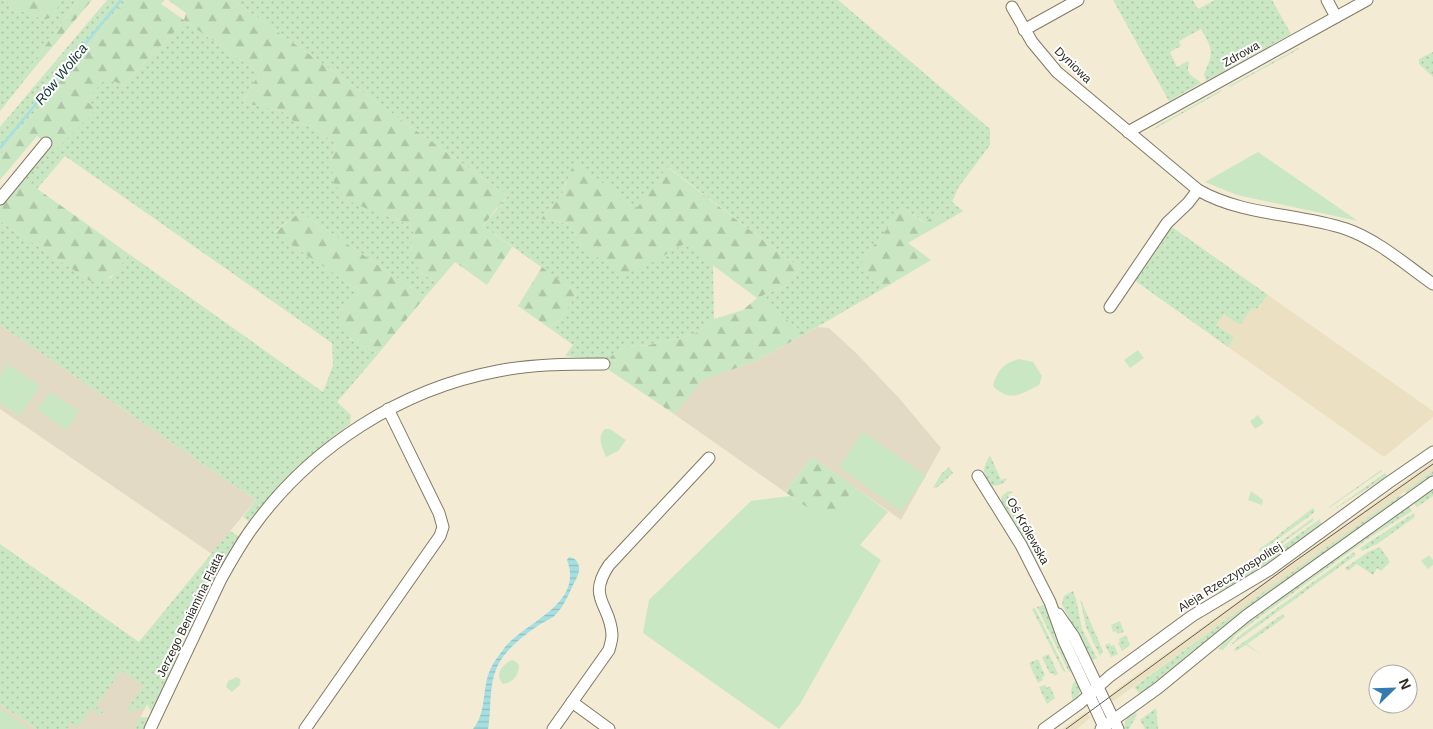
<svg xmlns="http://www.w3.org/2000/svg" width="1433" height="729" font-family="Helvetica,sans-serif">
<defs>
<pattern id="grass-dots" width="8" height="8" patternUnits="userSpaceOnUse" patternTransform="scale(1.25)"><rect width="8" height="8" fill="#cae7c3"/><path d="M2 2h.1M6 6h.1" fill="none" stroke="#aec6a7" stroke-width="1.8" stroke-linecap="round"/></pattern>
<pattern id="forest-firs" width="22" height="20" patternUnits="userSpaceOnUse" patternTransform="scale(1.25)"><rect width="22" height="20" fill="#cae7c3"/><path d="M5 1l3.5 6h-7zM16 11l3.5 6h-7z" fill="#aec6a7"/></pattern>
<pattern id="water-rules" width="6" height="5" patternUnits="userSpaceOnUse" patternTransform="scale(1.25)"><rect width="6" height="5" fill="#a6dfe1"/><path d="M0 2.5h6" fill="none" stroke="#8fc0c1"/></pattern>
</defs>
<rect width="100%" height="100%" fill="#f3ebd4"/>
<g fill="#ebe1c2">
<polygon points="1268,295 1433,411 1433,417 1384,457 1228,347 1234,337 1216,325 1224,314 1252,308 1258,309"/>
<polygon points="1433,461 1433,471 1112,702 1110,695 1118,688"/>
<polygon points="1086,712 1090,718 1077,729 1062,729"/>
</g>
<g fill="#e3dac5">
<polygon points="0,325 256,500 226,536 135,729 67,729 212,554 0,409"/>
<polygon points="818,327 829,328 856,353 899,398 941,448 901,520 812,457 785,492 674,414 702,380 756,361"/>
<polygon points="0,704 36,729 0,729"/>
</g>
<g fill="url(#grass-dots)">
<polygon points="0,0 5,0 13,11 28,12 43,20 53,17 61,0 78,0 25,74 27,77 0,111"/>
<polygon points="107,0 126,0 0,155 0,127"/>
<polygon points="233,0 838,0 990,129 990,145 958,188 952,202 963,211 948,220 938,211 926,223 902,207 881,237 866,254 862,271 884,288 805,334 757,298 769,292 782,289 800,268 668,167 637,209 566,182 562,195 541,219 569,224 582,246 684,243 713,265 714,319 701,330 692,335 649,345 626,347 611,356 610,360 565,356 573,345 548,327 561,319 577,292 483,226 508,196"/>
<path d="M1113 0H1193L1198 9 1215 0H1272L1291 34 1206 81 1204 74C1214 52 1213 50 1201 29L1179 41 1181 46 1170 52 1177 67 1188 61 1189 63C1185 76 1194 76 1201 83L1169 101Z"/>
<path d="M185 21 259 73 243 103 280 110 296 123 312 126 336 144 331 161 379 214 395 218 411 227 414 233 411 250 421 273 437 283 425 297 300 212 274 232 361 292 342 310 350 339 378 354 337 402 351 415 350 424C309 454 281 482 250 522L243 517 256 500 0 325V221L90 281 111 278 129 254 323 392 333 365 332 343 65 156 37 189 22 178 49 145 80 125 96 109 86 101 106 77 123 85Z"/>
<polygon points="1298,48 1299,49 1230,87 1229,86"/>
<polygon points="1433,52 1433,77 1419,64 1419,59"/>
<polygon points="1221,90 1222,91 1151,131 1157,126"/>
<polygon points="1172,227 1268,295 1257,309 1252,308 1240,325 1224,314 1216,325 1234,337 1228,347 1134,280"/>
<path d="M990 455 1001 480 1007 478C1006 483 997 487 991 485 982 471 982 470 990 455Z"/>
<polygon points="949,467 953,473 938,487 933,488 941,474"/>
<polygon points="1381,470 1382,471 1329,508 1329,507"/>
<polygon points="1433,471 1433,476 1407,494 1405,491"/>
<polygon points="1385,473 1387,476 1329,513"/>
<polygon points="1433,490 1433,496 1417,507 1413,503"/>
<polygon points="1008,491 1013,492 1008,495 1046,582 1025,541 1001,501 1002,496"/>
<polygon points="1400,495 1402,497 1236,616 1140,694 1134,687 1272,586"/>
<polygon points="1409,506 1412,511 1369,538 1253,622 1236,635 1223,650 1218,649 1236,629"/>
<polygon points="1313,508 1315,511 1311,515 1260,552 1259,549 1278,536 1278,535"/>
<polygon points="1414,513 1415,517 1377,544 1362,551 1360,548"/>
<polygon points="1313,518 1314,520 1240,574 1230,579"/>
<polygon points="1320,519 1321,524 1319,527 1263,568 1221,592 1216,591 1235,580"/>
<polygon points="230,531 240,537 188,636 180,634 178,638 185,644 152,713 147,704 144,710 136,707 131,713 126,711 144,685 121,671 96,706 103,712 101,715 91,709 78,727 72,723 67,729 36,729 0,704 0,544 139,642"/>
<polygon points="1380,547 1390,562 1381,571 1377,568 1373,575 1357,564 1348,571 1345,568 1368,552"/>
<polygon points="1354,552 1356,555 1229,647 1237,638 1247,630"/>
<polygon points="1073,591 1076,599 1082,629 1097,658 1091,661 1062,604 1064,596"/>
<polygon points="1080,598 1103,651 1100,656 1086,627"/>
<polygon points="1043,605 1046,605 1072,670 1069,672 1037,607"/>
<polygon points="1035,608 1066,672 1063,671 1032,609"/>
<polygon points="1283,614 1285,617 1247,644 1263,656 1246,645 1236,651 1234,649"/>
<polygon points="1120,621 1124,632 1117,634 1116,631 1113,632 1111,625"/>
<polygon points="1126,635 1130,645 1122,651 1118,643 1120,642 1119,639"/>
<polygon points="1110,643 1111,646 1114,645 1118,654 1111,657 1105,645"/>
<polygon points="1049,654 1058,674 1054,676 1053,673 1050,674 1042,657"/>
<polygon points="1038,659 1045,676 1042,677 1043,680 1038,683 1029,663"/>
<path d="M1077 679C1081 688 1082 694 1073 701 1070 694 1071 684 1077 679Z"/>
<polygon points="1045,685 1047,688 1050,686 1055,698 1047,704 1039,687"/>
<polygon points="1156,708 1158,729 1145,729 1140,720"/>
<polygon points="1135,711 1137,715 1129,729 1124,729 1125,721"/>
<polygon points="140,717 149,718 144,729 135,729"/>
</g>
<g fill="url(#forest-firs)">
<polygon points="5,0 61,0 53,17 43,20 28,12 13,11"/>
<polygon points="78,0 92,0 26,78 25,74"/>
<polygon points="126,0 165,0 161,4 184,20 186,13 168,0 233,0 508,196 496,209 483,226 512,247 487,285 455,262 437,283 421,273 416,265 411,250 414,233 411,227 395,218 379,214 349,201 334,184 331,161 336,144 312,126 296,123 280,110 243,103 259,73 185,21 123,85 106,78 86,101 97,109 56,150 37,136 0,180 0,155"/>
<polygon points="574,162 637,208 667,167 800,268 782,289 769,292 758,298 805,334 756,361 703,380 674,414 606,368 611,356 626,347 649,345 692,335 701,330 714,319 743,310 757,298 684,244 653,262 622,276 582,246 569,224 541,219 562,195"/>
<path d="M22 178 129 254C116 271 114 282 90 281L0 221V206Z"/>
<polygon points="902,207 925,223 938,211 948,220 908,243 931,260 884,288 862,271 860,267 866,254 881,237"/>
<path d="M300 212 425 297 378 354C362 345 331 335 342 311 345 304 355 298 361 292L274 233Z"/>
<polygon points="542,267 577,292 561,319 548,327 518,306"/>
<polygon points="812,457 856,488 826,521 785,492"/>
</g>
<g fill="#cae7c3">
<polygon points="1258,152 1358,221 1237,195 1205,182"/>
<polygon points="1138,350 1144,358 1130,368 1124,360"/>
<path d="M1019 359 1033 362 1042 376 1039 385C1021 394 1010 403 993 386 996 371 1004 363 1019 359Z"/>
<polygon points="8,364 40,386 20,416 0,403 0,377"/>
<polygon points="50,392 79,411 67,430 37,410"/>
<polygon points="1258,415 1264,423 1255,429 1250,421"/>
<path d="M605 429H610L626 440 618 451 606 457C603 448 596 437 605 429Z"/>
<polygon points="863,432 926,476 901,511 839,467"/>
<polygon points="856,488 888,512 860,545 881,560 800,704 779,729 643,633 649,600 751,501 790,496 826,520"/>
<polygon points="1251,491 1263,500 1262,505 1248,500"/>
<polygon points="1429,555 1433,560 1433,565 1428,569 1421,561"/>
<path d="M512 660 515 661 519 665C519 675 513 683 503 684 494 675 502 664 512 660Z"/>
<polygon points="237,677 241,680 239,683 241,684 232,692 226,687 228,681"/>
<polygon points="0,708 29,729 0,729"/>
</g>
<path fill="url(#water-rules)" d="M569 557C575 558 578 561 579 567 580 572 576 580 573 585 568 596 562 610 553 617 549 620 543 622 539 625 524 635 506 649 498 665 488 686 492 707 488 729H473C488 711 481 685 492 666 495 660 501 653 505 647 527 621 584 604 567 560Z"/>
<g fill="none" stroke-linecap="round" stroke-linejoin="round">
<polyline stroke="#a6dfe1" stroke-width="2.5" points="0,148 121,0"/>
<defs>
<g id="minor">
<polyline points="1327,0 1336,17"/>
<path d="M1012 7 1032 42 1057 72 1198 190C1243 216 1298 213 1346 229 1378 240 1406 265 1433 284"/>
<polyline points="1024,30 1078,0"/>
<polyline points="1128,132 1367,0"/>
<polyline points="0,199 46,143"/>
<polyline points="1110,307 1167,223 1188,203 1198,190"/>
<polyline points="978,476 1021,545 1050,602 1064,641 1105,729"/>
<polyline points="1058,614 1074,637 1118,729"/>
<polyline points="572,702 609,729"/>
<path d="M150 729 221 579C231 561 241 543 253 527 311 447 401 389 498 371 533 364 568 364 604 364"/>
<polyline points="305,729 440,536 443,527 439,513 388,409"/>
<path d="M553 729 609 650C610 646 612 640 612 635 611 604 586 599 609 565L709 458"/>
<polyline points="1044,729 1080,703 1110,676 1192,616 1269,570 1388,483 1433,452"/>
<polyline points="1101,729 1158,688 1246,616 1433,482"/>
</g>
</defs>
<use href="#minor" stroke="#807964" stroke-width="13"/>
<use href="#minor" stroke="#fff" stroke-width="11"/>
<polyline stroke="#605c4f" stroke-width="1" points="1066,729 1291,564 1433,464"/>
</g>
<g text-anchor="middle" stroke-width="4" stroke-linejoin="round" paint-order="stroke">
<g font-size="12" fill="#2d2a21" stroke="#fff">
<text transform="translate(1241 54) rotate(-29)" y="4">Zdrowa</text>
<text transform="translate(1073 65) rotate(44)" y="4">Dyniowa</text>
<text transform="translate(1028 531) rotate(61)" y="4">Oś Królewska</text>
<text transform="translate(1230 577) rotate(-32)" y="4">Aleja Rzeczypospolitej</text>
<text transform="translate(190 615) rotate(-64)" y="4">Jerzego Beniamina Flatta</text>
</g>
<g font-size="14" font-style="italic" fill="#153333" stroke="#fff">
<text transform="translate(61 74) rotate(-51)" y="5">Rów Wolica</text>
</g>
</g>
<g transform="translate(1393 689) rotate(67)"><circle r="24" fill="#ffffff" stroke="#abaaa6"/>
<path d="M0-4L9 19L0 12L-9 19Z" fill="#357bb0"/>
<text y="-8" font-size="14" font-weight="bold" text-anchor="middle" fill="#2d2a21">N</text>
</g>
</svg>
